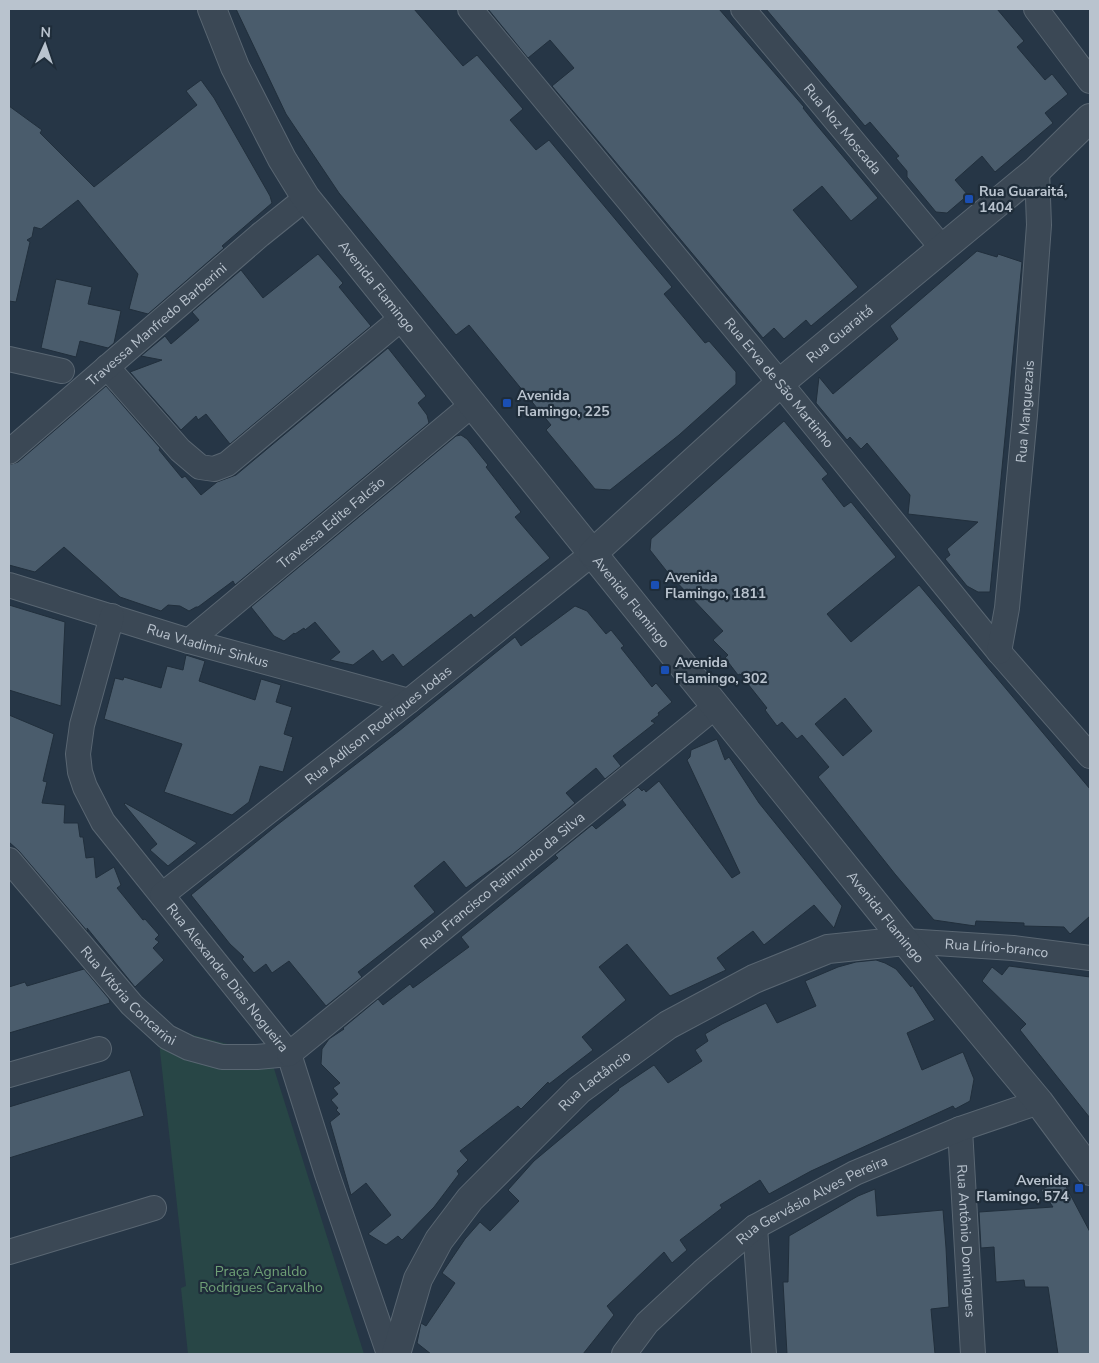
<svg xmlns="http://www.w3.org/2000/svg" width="1099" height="1363" font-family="'Nunito Sans',sans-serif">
<rect width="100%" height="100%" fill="#263646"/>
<path fill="#284646" d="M157 1024C194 1037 233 1044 270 1056L364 1354H188L181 1288 186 1286Z"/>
<g fill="#4a5c6c" stroke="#212f3c" fill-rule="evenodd">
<polygon points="236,9 414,9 463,66 477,55 523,109 510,120 536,150 549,140 672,287 664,294 705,343 709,341 736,372 736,384 679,435 610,490 595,489 546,430 551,425 469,325 456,335 339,193 286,114"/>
<polygon points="488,9 719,9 804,107 803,108 815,123 878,198 851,221 822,186 793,210 858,287 811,326 806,320 784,339 774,328 763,338 552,86 574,68 550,40 528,58"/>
<polygon points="766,9 997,9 1024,41 1017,47 1045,80 1052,74 1068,94 1045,113 1053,123 995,172 982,156 955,180 968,195 947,213 936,212 907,177 907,171 896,158 899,156 870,122 865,126"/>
<polygon points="201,80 214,98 270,196 272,203 222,246 224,248 148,314 129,309 138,274 78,200 41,229 34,227 32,237 27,240 30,242 16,302 9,301 9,106 42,130 40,133 94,187 197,105 186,91"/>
<polygon points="977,251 997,257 998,254 1022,262 990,592 978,592 967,586 945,559 950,555 947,549 978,522 908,514 910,495 867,443 861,449 850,437 847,440 816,403 819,377 833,394 898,339 890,326"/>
<polygon points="318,254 343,283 339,287 371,326 230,444 206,414 198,420 196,416 181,430 130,372 162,360 141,356 165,336 171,344 199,320 192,312 241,270 263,298"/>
<polygon points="56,279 92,287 88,304 121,311 114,343 108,348 80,341 76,357 41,348"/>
<polygon points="388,348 426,396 418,403 427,415 429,423 235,585 233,581 198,607 196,607 189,611 180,606 168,605 161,611 120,597 64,547 35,572 9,565 9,465 18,462 106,386 160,448 159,450 182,478 185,476 201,495 217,482 236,475"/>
<path d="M784 421 828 474 822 479 844 507 851 502 896 557 827 614 851 642 919 585 1090 789V916L1070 934 1064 927 1024 926V923L976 921 975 926 934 920 895 874 818 777 829 767 802 735 797 739 782 722 777 726 765 710 767 708 740 674 738 675 725 658 728 655 713 640 723 631 669 574 650 550 651 539ZM845 698 872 731 843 756 815 724Z"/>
<polygon points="461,435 467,439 488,465 486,467 521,512 515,517 550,558 474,618 471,614 403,667 393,654 382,662 373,650 353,665 330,660 340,652 315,622 305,630 304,628 295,634 294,633 284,641 274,636 251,607 456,436"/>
<polygon points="9,605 65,622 61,706 9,690"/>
<polygon points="575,606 587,611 606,634 611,630 624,646 621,648 652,687 656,683 672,702 658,713 659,715 651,721 655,723 613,756 621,766 605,779 596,768 566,793 575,803 513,854 466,888 444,861 414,886 435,912 358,972 362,977 326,1006 289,961 272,973 266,964 254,973 242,959 244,957 230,944 191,895 277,825 399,731 515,637 521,646"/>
<polygon points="186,655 205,661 199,681 255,700 261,679 281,685 276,702 292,707 284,734 293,737 283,772 260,766 249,802 232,815 164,792 182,744 104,719 115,678 123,680 124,677 161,688 167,666 183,670"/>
<polygon points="9,715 54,734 43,781 47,782 42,803 65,805 64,823 78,823 80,837 83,837 86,858 94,857 96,878 114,867 121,885 117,888 143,920 145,919 159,935 155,939 159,942 153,948 164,960 135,987 87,928 88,932 19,851 9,842"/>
<polygon points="717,739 725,760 729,757 759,803 842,906 834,928 814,905 764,945 753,931 717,958 726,970 670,996 627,944 599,967 626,1000 582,1037 593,1050 549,1084 548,1082 521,1109 518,1106 460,1151 468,1160 457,1171 459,1174 434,1207 402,1240 398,1236 386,1245 368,1234 391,1215 366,1183 351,1195 330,1122 340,1114 336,1110 338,1108 331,1100 338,1094 333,1088 340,1083 321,1064 322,1049 329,1039 344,1029 343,1028 378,999 383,1005 410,984 413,988 469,947 461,937 558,858 555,855 592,825 596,829 626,805 622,800 638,787 642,791 644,789 646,792 659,781 732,878 740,873 687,760 690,757 691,750"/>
<polygon points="125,803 197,843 168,866 150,850 157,844 124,804"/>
<polygon points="876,960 885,963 896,969 911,987 912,985 935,1020 907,1033 922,1070 963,1052 974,1079 970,1101 955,1109 953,1106 811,1171 769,1194 760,1180 720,1205 722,1208 680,1240 687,1250 672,1263 664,1252 607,1306 614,1315 583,1354 431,1354 417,1343 421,1323 426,1326 455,1283 442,1273 465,1239 480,1222 490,1231 519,1201 508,1190 534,1161 619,1090 618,1089 654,1065 668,1083 702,1061 695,1050 708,1041 705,1034 722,1024 766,1003 777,1023 816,1006 805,981 838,967 856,962"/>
<polygon points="1009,966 1090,977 1090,1118 1020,1030 1026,1024 982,981 992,967 1002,975"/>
<polygon points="84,969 109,999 110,1003 9,1033 9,987 25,982 27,986"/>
<polygon points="130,1070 144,1116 9,1158 9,1107"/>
<polygon points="1062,1179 1090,1232 1090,1354 1058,1354 1048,1287 1025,1287 1024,1280 996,1282 994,1247 981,1248 979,1212 1053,1207 1041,1190"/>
<polygon points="875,1189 877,1216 943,1210 946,1248 949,1307 931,1309 935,1354 787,1354 783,1282 788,1282 789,1236 858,1196"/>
</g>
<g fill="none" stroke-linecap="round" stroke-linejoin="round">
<defs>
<g id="minor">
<path id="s1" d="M470 9 780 383 999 652 1090 756"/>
<path id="s2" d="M743 9 943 249"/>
<polyline points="1036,9 1090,81"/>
<polyline points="9,359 62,371"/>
<polyline points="107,367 180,450 200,467 214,469 227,464 403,317"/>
<path id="s3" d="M9 452 260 235 306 198"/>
<path id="s4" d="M9 585 189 641 409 701"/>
<path id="s5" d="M112 616 82 725 78 754 80 772 85 787 103 822 289 1054 327 1174 389 1354"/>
<path id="s6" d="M189 641 473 404"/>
<path id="s7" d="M999 652 1007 608 1025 415 1039 225 1037 170"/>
<path id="s8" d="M9 860 132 1005 167 1037 189 1048 222 1057H257L289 1054"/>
<path id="s9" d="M162 895 409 701 593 553"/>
<path id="s10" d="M905 941 1013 948 1090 958"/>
<path id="s11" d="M289 1054 716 706"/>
<polyline points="9,1075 99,1049"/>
<path id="s12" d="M960 1129 973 1354"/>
<polyline points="755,1227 764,1354"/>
<polyline points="9,1252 154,1208"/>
<path id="s13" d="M624 1354 647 1323 702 1272 755 1227 855 1173 960 1129 1039 1102"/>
</g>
<g id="tertiary">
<path id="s14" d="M212 9 235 67 282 159 306 198 905 941 1039 1102 1090 1171"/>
<path id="s15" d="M593 553 780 383 1037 170 1090 118"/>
<path id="s16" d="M396 1354 418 1279 439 1240 470 1199 579 1090 668 1025 754 979 828 949 905 941"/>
</g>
</defs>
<use href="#minor" stroke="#596672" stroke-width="26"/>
<use href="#tertiary" stroke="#596672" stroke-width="30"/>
<use href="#minor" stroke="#3b4855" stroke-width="24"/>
<use href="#tertiary" stroke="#3b4855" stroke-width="28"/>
</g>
<g fill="#1a4fb4" stroke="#1f2d3a" stroke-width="2">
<rect x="964" y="194" width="10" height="10" rx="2.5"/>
<rect x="502" y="398" width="10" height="10" rx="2.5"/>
<rect x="650" y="580" width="10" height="10" rx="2.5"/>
<rect x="660" y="665" width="10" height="10" rx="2.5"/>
<rect x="1074" y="1183" width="10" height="10" rx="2.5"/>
</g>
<g text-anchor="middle" stroke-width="4.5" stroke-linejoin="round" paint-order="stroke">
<g font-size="14" fill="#b9c3ce" stroke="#1f2d3a">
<text dy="5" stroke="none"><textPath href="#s2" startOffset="156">Rua Noz Moscada</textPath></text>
<text dy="5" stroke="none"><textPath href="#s14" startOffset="325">Avenida Flamingo</textPath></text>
<text dy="5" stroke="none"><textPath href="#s3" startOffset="195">Travessa Manfredo Barberini</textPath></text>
<text dy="5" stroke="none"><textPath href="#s15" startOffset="330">Rua Guaraitá</textPath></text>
<text dy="5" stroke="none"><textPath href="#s1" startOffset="485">Rua Erva de São Martinho</textPath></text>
<text dy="5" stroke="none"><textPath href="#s7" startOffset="242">Rua Manguezais</textPath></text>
<text dy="5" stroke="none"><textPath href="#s6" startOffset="185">Travessa Edite Falcão</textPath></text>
<text dy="5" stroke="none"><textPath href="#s14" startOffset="730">Avenida Flamingo</textPath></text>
<text dy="5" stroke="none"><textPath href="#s4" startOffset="208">Rua Vladimir Sinkus</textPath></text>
<text dy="5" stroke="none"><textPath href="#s9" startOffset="275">Rua Adílson Rodrigues Jodas</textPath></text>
<text dy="5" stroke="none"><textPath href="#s11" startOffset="275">Rua Francisco Raimundo da Silva</textPath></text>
<text dy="5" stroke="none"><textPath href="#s14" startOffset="1135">Avenida Flamingo</textPath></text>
<text dy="5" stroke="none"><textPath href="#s10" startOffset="92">Rua Lírio-branco</textPath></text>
<text dy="5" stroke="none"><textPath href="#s5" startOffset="415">Rua Alexandre Dias Nogueira</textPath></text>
<text dy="5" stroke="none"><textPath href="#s8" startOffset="181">Rua Vitória Concarini</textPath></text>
<text dy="5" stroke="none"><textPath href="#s16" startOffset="346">Rua Lactâncio</textPath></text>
<text dy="5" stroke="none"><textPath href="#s13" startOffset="246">Rua Gervásio Alves Pereira</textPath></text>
<text dy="5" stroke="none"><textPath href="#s12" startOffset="112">Rua Antônio Domingues</textPath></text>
</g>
<g font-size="14" font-weight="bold" fill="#b9c3ce" stroke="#1f2d3a" text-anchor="start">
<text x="979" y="196">Rua Guaraitá,<tspan x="979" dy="16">1404</tspan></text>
<text x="517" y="400">Avenida<tspan x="517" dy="16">Flamingo, 225</tspan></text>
<text x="665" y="582">Avenida<tspan x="665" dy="16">Flamingo, 1811</tspan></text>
<text x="675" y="667">Avenida<tspan x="675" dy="16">Flamingo, 302</tspan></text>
<text x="1069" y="1185" text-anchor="end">Avenida<tspan x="1069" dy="16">Flamingo, 574</tspan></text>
</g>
<g font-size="14" fill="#6fa076" stroke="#1f2d3a">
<text x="261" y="1276">Praça Agnaldo<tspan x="261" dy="16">Rodrigues Carvalho</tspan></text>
</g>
</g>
<rect width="1099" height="1363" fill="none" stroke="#b9c3ce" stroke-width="20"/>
<g transform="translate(45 45) rotate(3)" stroke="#1f2d3a" stroke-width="4" paint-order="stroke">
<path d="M0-4L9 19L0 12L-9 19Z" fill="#b9c3ce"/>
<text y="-8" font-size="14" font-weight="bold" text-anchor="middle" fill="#b9c3ce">N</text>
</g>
</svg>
